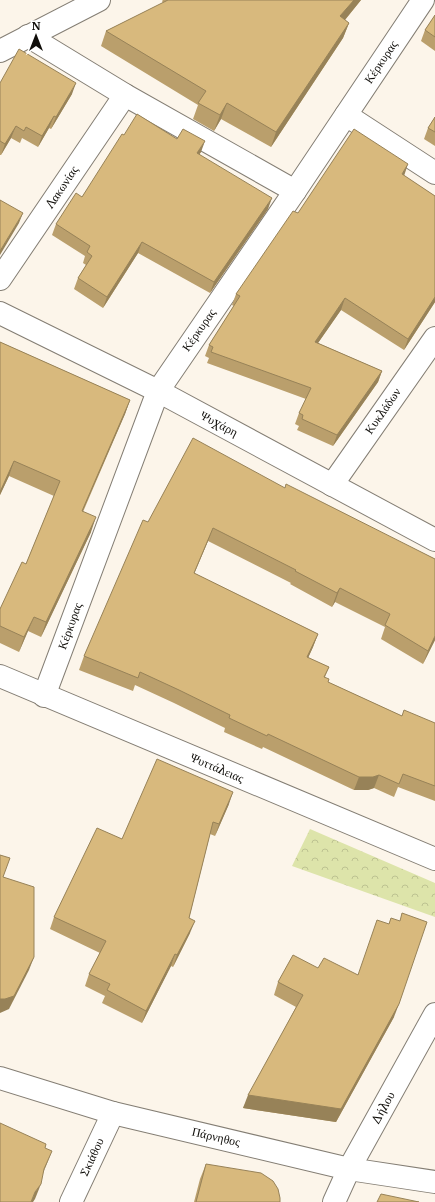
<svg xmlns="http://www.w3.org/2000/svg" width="435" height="1202" font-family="Merriweather,serif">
<defs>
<pattern id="park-crowns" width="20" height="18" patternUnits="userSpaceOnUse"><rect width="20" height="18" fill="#dde4aa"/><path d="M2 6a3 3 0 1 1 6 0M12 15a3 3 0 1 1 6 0" fill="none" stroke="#bdc291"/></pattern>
</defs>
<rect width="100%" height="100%" fill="#fcf5ea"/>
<polygon fill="url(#park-crowns)" points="310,829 435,883 435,917 292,866"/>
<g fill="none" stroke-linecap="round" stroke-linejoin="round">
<defs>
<g id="street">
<polyline points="28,36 125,95 295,191"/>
<polyline points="0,51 99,0"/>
<polyline points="346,115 435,173"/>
<polyline points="0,279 125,95"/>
<polyline points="0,313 158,391 435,540"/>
<polyline points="332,485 435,338"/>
<polyline points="0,676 435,859"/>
<polyline points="44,696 158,391 295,191 423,0"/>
<polyline points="0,1078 113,1113 349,1169 435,1182"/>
<polyline points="71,1202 113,1113"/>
<polyline points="334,1202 349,1169 435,1014"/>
</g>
</defs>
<use href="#street" stroke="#847e74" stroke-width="24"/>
<use href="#street" stroke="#fff" stroke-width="22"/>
</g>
<g fill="#ba9f6c">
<polygon points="163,0 361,0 345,20 349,23 343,38 271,147 221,119 214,131 193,119 198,105 101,46 106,31 163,3 162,1"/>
<polygon points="435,15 435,51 421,41 425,30"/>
<polygon points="0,83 72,94 51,129 49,128 38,147 22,138 20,143 11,138 1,155 0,155"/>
<polygon points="435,117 435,146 424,139 428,128"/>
<polygon points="124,135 177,139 201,152 199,154 268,209 210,293 138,253 103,308 74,289 78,278 86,265 83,263 85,256 52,235 56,224 82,197"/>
<polygon points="404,176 435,196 435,302 404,350 341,310 318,343 382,371 378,382 333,446 297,430 299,426 295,424 299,413 306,399 207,363 209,358 205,356 209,345 234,306 232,305 236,294 298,213"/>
<polygon points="0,342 130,400 125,414 83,512 91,532 41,637 28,631 19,652 0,643 0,609 26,564 54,496 9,476 0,495"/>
<polygon points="285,488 435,559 435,640 423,664 381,639 385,627 335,602 332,607 290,584 291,583 208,541 194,573 318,634 313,647 308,658 329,667 325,677 328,682 402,716 435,723 435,801 398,787 394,797 374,788 368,790 354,790 263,747 262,749 224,732 225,728 174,703 135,685 133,691 79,670 84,656 148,522"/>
<polygon points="229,804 215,836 210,834 189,918 190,933 173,967 171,966 142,1023 102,1003 105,996 85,986 89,974 100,953 50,929 54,917 122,839"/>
<polygon points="391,918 394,1017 336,1122 243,1108 296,1007 274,995 278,982 318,968 358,975 389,924"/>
<polygon points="206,1164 280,1202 194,1202 200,1179"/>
</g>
<g fill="#978258">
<polygon points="354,0 361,0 335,32 340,16"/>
<polygon points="349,23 343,38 271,147 276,132"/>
<polygon points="76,83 72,94 51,129 56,117"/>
<polygon points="227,103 221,119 214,131 220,115"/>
<polygon points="54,116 49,128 38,147 42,136"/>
<polygon points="16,126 11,138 1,155 5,144"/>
<polygon points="205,141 201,152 193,164 197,153"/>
<polygon points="408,164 404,176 402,174"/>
<polygon points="272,198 268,209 210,293 214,282"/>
<polygon points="23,213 19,223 0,255 0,251"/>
<polygon points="142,242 138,253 103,308 107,297"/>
<polygon points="435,297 435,302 404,350 408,339"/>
<polygon points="345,298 341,310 311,353 315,342"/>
<polygon points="382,371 378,382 333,446 337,435"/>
<polygon points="130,400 125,414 76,526 82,511"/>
<polygon points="14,461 9,476 0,495 0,492"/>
<polygon points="96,517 91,532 41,637 46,622"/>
<polygon points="213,528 208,541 189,586 194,573"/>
<polygon points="340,588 335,602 332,607 337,593"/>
<polygon points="34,617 19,652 24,637"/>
<polygon points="318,634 313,647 302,671 307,657"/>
<polygon points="435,636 435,640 423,664 428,651"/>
<polygon points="379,775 374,788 368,790 354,790 359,777"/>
<polygon points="233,792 229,804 215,836 219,824"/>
<polygon points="195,921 190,933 173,967 177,955"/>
<polygon points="175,954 171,966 142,1023 146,1011"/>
<polygon points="34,957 29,970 9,1009 0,1013 0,999"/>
<polygon points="399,1004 394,1017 336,1122 243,1108 248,1095"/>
<polygon points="52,1151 46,1166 38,1184 44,1169"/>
<polygon points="41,1184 35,1199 33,1202 31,1202 35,1192"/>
</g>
<g fill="#d8b97d" stroke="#978258">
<polygon points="168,0 354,0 340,16 349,23 276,132 227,103 220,115 198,103 206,91 106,31"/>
<polygon points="435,15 435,37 425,30"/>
<polygon points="19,49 76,83 56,117 54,116 42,136 26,127 24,131 16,126 5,144 0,141 0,83"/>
<polygon points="137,114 177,139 183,129 205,141 197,153 272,198 214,282 142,242 107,297 78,278 92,256 87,252 90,246 56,224 76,193 82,197 122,134 124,135"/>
<polygon points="435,117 435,132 428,128"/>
<polygon points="354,129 408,164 402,174 435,196 435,297 408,339 345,298 315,342 382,371 337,435 302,419 303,415 299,413 311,388 211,352 213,347 209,345 240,296 236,294 293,211 298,213"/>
<polygon points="0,200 23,213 0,251"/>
<polygon points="0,342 130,400 82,511 96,517 46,622 34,617 24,637 0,626 0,609 22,562 26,564 60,481 14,461 0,492"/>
<polygon points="193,438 285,488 286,484 435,559 435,636 428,651 385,625 390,614 340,588 337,593 295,571 296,570 213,528 194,573 318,634 307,657 329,667 324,677 329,679 328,682 402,716 404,710 435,723 435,786 403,774 399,784 379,775 373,777 359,777 268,734 267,736 229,718 230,715 179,690 140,672 138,678 84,656 143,520 148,522"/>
<polygon points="157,759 233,792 219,824 213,822 189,918 195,921 177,955 175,954 146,1011 107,990 110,984 89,974 106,941 54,917 97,828 122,839"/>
<polygon points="0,855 10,858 3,877 34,887 34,957 14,996 5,999 0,999"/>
<polygon points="402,913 427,922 399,1004 341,1109 248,1095 303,995 278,982 293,955 318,968 324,958 358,975 377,920 389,924 391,918 400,921"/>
<polygon points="0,1123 46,1144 45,1148 52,1151 44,1169 41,1184 35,1192 31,1202 0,1202"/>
<polygon points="206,1164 261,1173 273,1181 278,1189 280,1198 280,1202 196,1202"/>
<polygon points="381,1194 419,1202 377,1202"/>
</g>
<g text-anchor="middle" stroke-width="3" stroke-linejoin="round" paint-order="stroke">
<g font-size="12" fill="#100e0a" stroke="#fff">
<text transform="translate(381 62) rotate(-56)" y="4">Κέρκυρας</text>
<text transform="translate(62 187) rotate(-56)" y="4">Λακωνίας</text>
<text transform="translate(199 330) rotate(-55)" y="4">Κέρκυρας</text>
<text transform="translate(383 411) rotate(-55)" y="4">Κυκλάδων</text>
<text transform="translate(219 424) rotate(28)" y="4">Ψυχάρη</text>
<text transform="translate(70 626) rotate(-70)" y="4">Κέρκυρας</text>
<text transform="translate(217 768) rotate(23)" y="4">Ψυττάλειας</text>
<text transform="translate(383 1108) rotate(-61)" y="4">Δήλου</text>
<text transform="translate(216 1137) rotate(13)" y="4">Πάρνηθος</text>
<text transform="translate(92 1157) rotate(-65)" y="4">Σκιάθου</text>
</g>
</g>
<g transform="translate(36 36)" stroke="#ffffff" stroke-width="3" paint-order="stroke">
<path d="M0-3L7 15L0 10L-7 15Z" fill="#100e0a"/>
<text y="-6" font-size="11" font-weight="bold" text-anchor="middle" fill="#100e0a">N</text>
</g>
</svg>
